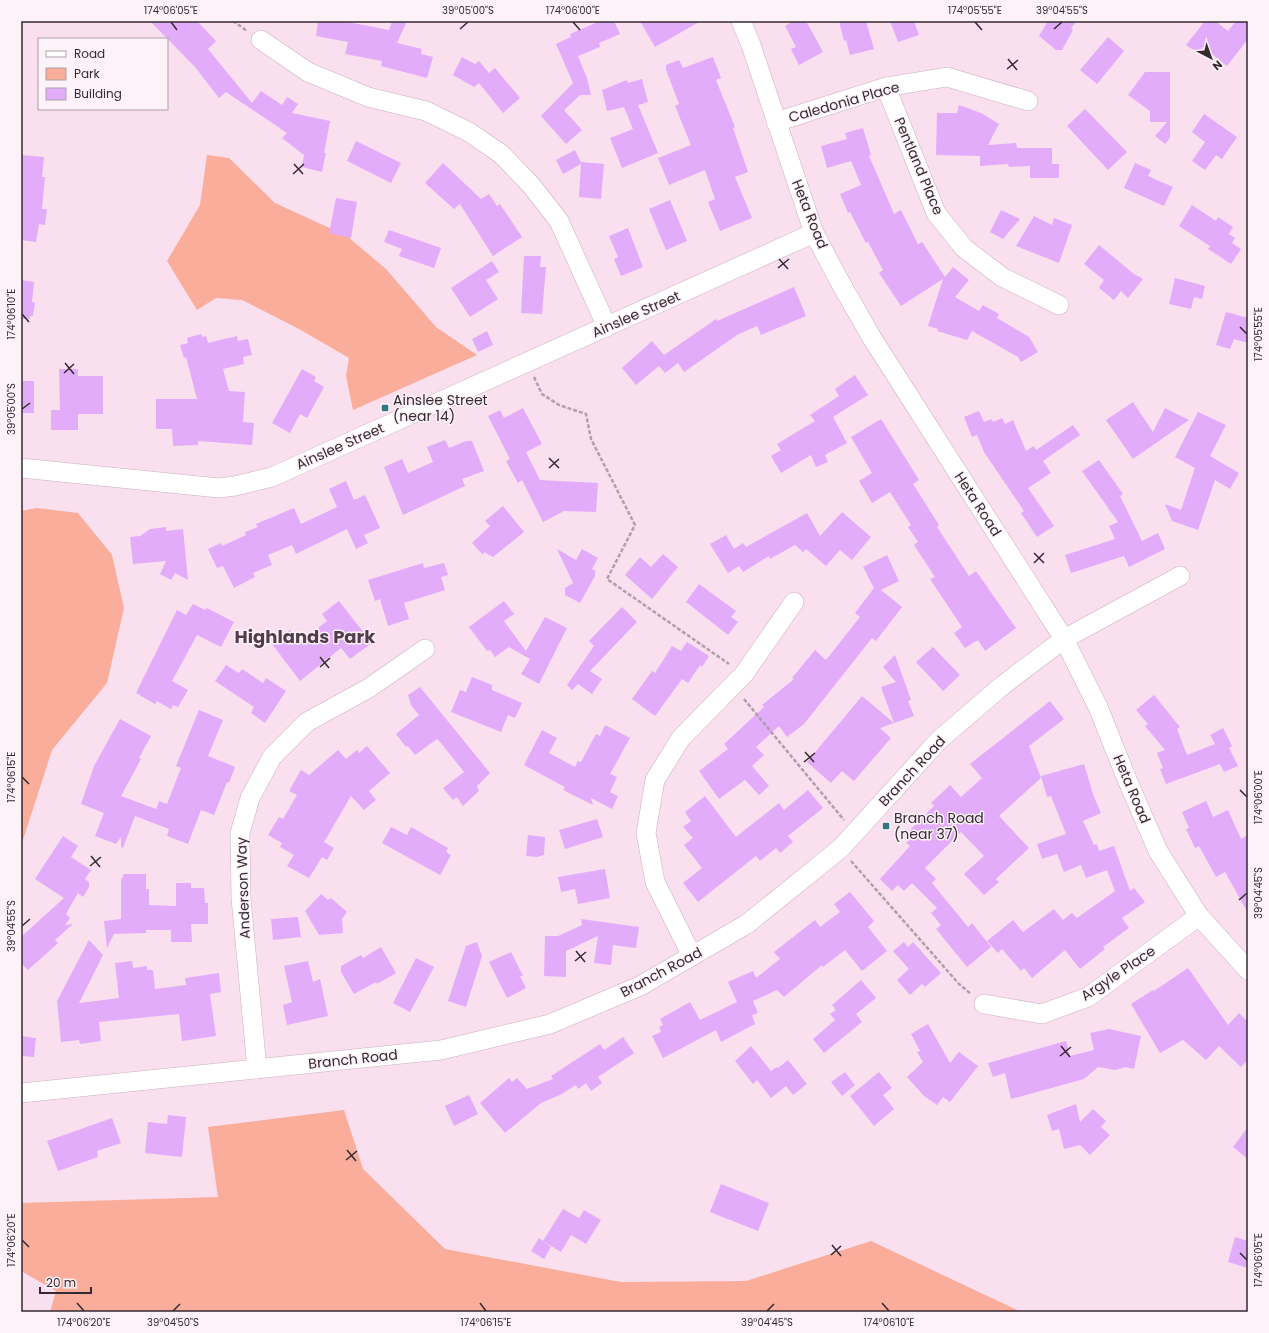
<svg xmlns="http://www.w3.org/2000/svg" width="1269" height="1333" font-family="Poppins,sans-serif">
<rect width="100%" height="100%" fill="#fadfef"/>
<g fill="#f9ad9a">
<polygon points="207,155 229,158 275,203 347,236 386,269 436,327 477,355 353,410 346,376 349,358 299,329 242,300 216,298 197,310 167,261 200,205"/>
<polygon points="37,508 78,513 112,555 124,608 107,683 52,750 21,846 21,511"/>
<polygon points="344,1110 363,1169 445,1249 621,1282 746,1281 871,1241 1021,1312 50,1312 56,1291 21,1271 21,1203 218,1197 208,1127"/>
</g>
<g fill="#e3acfa">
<polygon points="150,21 197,21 216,41 208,49 252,103 261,91 282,105 287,97 298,104 292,113 330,121 324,153 326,153 322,172 302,167 304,155 282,138 287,133 226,92 219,98 195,67"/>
<polygon points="318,21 342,21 389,30 392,21 407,21 397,43 422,49 421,54 433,57 427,78 381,66 382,61 345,54 348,42 316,36"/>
<polygon points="600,21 614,21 620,34 599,43 600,47 578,56 587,78 591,95 580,95 564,110 582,130 566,144 541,116 573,83 556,44 571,37 570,34"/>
<polygon points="640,21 701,21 655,47"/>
<polygon points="794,21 806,21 823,52 799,65 791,49 796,47 785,26"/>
<polygon points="839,21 866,21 874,49 850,55 846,40 844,41"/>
<polygon points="890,21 914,21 919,35 898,42"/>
<polygon points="1048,21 1076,21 1071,29 1073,30 1062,50 1056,50 1039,36"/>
<polygon points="1205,21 1215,21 1228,31 1236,21 1248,21 1248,39 1227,66 1203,47 1198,53 1186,45"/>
<polygon points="1108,37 1124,51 1097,84 1080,70"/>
<polygon points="462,57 475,64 479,61 489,73 495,68 520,98 503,113 479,83 474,87 453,75"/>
<polygon points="713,57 721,78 716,80 735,127 733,128 748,172 735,177 752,218 720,231 708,202 715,199 705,170 669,185 658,158 691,145 675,106 679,104 666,70 666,65 679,60 683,68"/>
<polygon points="1145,72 1170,72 1170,138 1165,144 1155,136 1167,122 1150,122 1150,111 1128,95"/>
<polygon points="642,79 648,102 638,105 658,153 622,168 610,138 633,129 624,107 607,111 602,90 627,80 628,83"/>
<polygon points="959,105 981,113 999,124 988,145 1016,143 1017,148 1052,148 1052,164 1059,164 1059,178 1030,178 1030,166 1009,167 1008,164 980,166 980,156 936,155 937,113 957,113"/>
<polygon points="1085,109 1127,152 1108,170 1067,126"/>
<polygon points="1204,114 1237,137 1222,159 1216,155 1205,170 1192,161 1205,142 1192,132"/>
<polygon points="863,128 871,155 869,156 894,214 901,210 918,244 922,242 945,277 953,267 969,280 955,297 979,311 983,305 999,314 997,318 1029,337 1038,352 1021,362 1018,357 972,331 967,340 937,331 938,329 928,326 943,279 901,306 879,273 883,270 868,242 866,243 850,212 848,213 840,194 861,185 851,161 827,168 821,146 847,139 845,133"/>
<polygon points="356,141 401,163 391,183 347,161"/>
<polygon points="575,150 581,162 604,164 601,199 579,197 581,164 563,174 556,160"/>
<polygon points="21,155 44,157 42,177 45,177 42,209 47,209 45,225 39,224 36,242 21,240"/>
<polygon points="443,163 481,199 489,194 497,206 500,204 522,237 493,256 460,204 454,209 425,183"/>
<polygon points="1135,163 1151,170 1148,176 1173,187 1164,206 1124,188"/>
<polygon points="336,198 357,202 351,238 329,233"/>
<polygon points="670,200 687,241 666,250 649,209"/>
<polygon points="1192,205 1216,221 1218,217 1233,227 1229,234 1235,238 1232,243 1241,249 1231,264 1208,249 1210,246 1179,226"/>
<polygon points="1001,210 1020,219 1003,239 990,232"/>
<polygon points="1034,216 1052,225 1054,218 1072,225 1059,263 1016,246"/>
<polygon points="628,228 643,267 621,276 614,259 618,257 609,236"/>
<polygon points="389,230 441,248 434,268 399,256 402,249 384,242"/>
<polygon points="1099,245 1134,274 1143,279 1128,298 1121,291 1114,300 1099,288 1104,280 1084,264"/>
<polygon points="524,256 541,256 540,267 546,267 542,314 521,313"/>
<polygon points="492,261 499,272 486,280 498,299 470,317 451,288"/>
<polygon points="1175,278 1205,286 1202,299 1194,297 1191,309 1169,304"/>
<polygon points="21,280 34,282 32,302 35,303 33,316 30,316 30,319 21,319"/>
<polygon points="794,287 806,316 761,335 757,326 737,335 684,372 678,363 665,373 659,366 636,385 622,368 652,341 664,355 716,319 717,321"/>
<polygon points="1226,312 1248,318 1248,343 1234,339 1230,349 1216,345"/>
<polygon points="487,331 493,345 478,352 472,339"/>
<polygon points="201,334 202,337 206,336 208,343 237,336 238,341 248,339 252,355 243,357 244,364 223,369 229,391 245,392 243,422 254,423 252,445 198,441 198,445 173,446 172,429 156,429 156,399 197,399 186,357 184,358 180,345 188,343 187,338"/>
<polygon points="59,369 78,369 78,376 103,376 103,414 78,414 78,430 51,430 51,410 60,410"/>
<polygon points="302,369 316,377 314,381 324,387 307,418 300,414 290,433 272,423"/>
<polygon points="855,375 868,395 833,417 847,443 825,455 828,462 816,467 811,455 781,473 771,456 781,450 777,444 815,421 810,415 839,396 835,389"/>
<rect x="21" y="381" width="13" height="32"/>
<polygon points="1133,402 1153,432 1165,408 1189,420 1133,459 1106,420"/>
<polygon points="523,408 542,444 526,452 540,480 598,483 596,512 564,511 543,522 522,480 518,483 506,461 510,459 488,416 500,410 504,418"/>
<polygon points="979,411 984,422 992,419 993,422 1002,418 1005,424 1013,420 1026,451 1034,446 1036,450 1073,425 1080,435 1043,461 1051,473 1028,488 1054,526 1037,537 1021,513 1024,511 984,452 977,435 972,437 964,417"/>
<polygon points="1198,412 1226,425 1210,456 1239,473 1230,489 1215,480 1198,530 1172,521 1165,504 1181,510 1195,468 1175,457"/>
<polygon points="881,419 919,480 913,484 939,525 937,527 969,576 976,571 1016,628 985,651 978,640 965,648 954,633 962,627 930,579 935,577 914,545 918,542 908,527 911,525 890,492 872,503 859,481 872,473 851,437"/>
<polygon points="445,440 449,448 466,441 472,441 484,471 462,479 465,486 403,515 384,467 402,459 408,473 433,462 427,447"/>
<polygon points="1099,460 1123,494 1120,496 1142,541 1158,533 1165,549 1129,567 1124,556 1071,573 1065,555 1115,539 1109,526 1118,522 1082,471"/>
<polygon points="346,481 354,500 365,495 380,528 364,535 368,543 356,549 347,529 296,554 292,545 268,555 272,565 253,573 255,577 234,588 223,566 217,568 208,549 221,543 222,546 246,535 245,532 258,527 256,524 294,508 301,524 337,507 329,489"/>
<polygon points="503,506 524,532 493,557 484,552 483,555 472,543 490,526 485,521"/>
<polygon points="842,512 871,537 852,560 840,550 826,566 806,549 803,552 795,545 770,559 769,556 743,572 739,566 728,573 710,544 726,535 734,549 743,543 746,547 807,513 820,536"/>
<polygon points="166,527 166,531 183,529 188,580 175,573 171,580 160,574 166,561 133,564 130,537 140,536 150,529"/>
<polygon points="557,549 576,560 582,549 598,558 592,569 595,570 595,576 580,603 565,595 565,588 573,583"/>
<polygon points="663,554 678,567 652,599 625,575 640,557 651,567"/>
<polygon points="887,555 899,581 881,590 902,607 876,641 872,638 804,724 787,737 779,726 756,747 764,755 752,766 769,786 759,795 745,780 719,799 699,771 728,749 724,744 764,707 762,705 794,679 792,678 815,650 826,660 860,617 855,613 874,588 863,567"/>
<polygon points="423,563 424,568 444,563 448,575 441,577 445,590 404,603 409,619 388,626 380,599 375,601 368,580"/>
<polygon points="699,584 736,611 731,617 738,622 728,635 686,602"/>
<polygon points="339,601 372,643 350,659 341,648 300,681 272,644 290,630 300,642 327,621 322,614"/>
<polygon points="504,601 514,614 504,621 526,651 545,617 567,628 539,684 521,674 530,659 509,647 495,657 490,650 487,651 469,627"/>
<polygon points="193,604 205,610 207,608 234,622 221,647 197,635 172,681 188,690 178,707 173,705 171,709 157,701 155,704 136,693 177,610 186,615"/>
<polygon points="622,607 637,622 590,671 602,679 592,694 578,684 572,690 567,685 594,646 589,641"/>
<polygon points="687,642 709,656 702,667 700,665 688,683 682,679 655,716 632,699 652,671 655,673 672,646 681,651"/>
<polygon points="933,647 960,675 943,691 916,662"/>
<polygon points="895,655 911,700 908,701 914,716 880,728 891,738 854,781 842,771 831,783 807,762 862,696 894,723 881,687 896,682 883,667"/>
<polygon points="226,665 239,673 242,669 263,683 266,678 286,691 265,723 251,713 254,707 215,681"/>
<polygon points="472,677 492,685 492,690 522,703 515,718 508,715 501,732 451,712 460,690 466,692"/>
<polygon points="420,687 490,773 477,786 479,791 463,806 457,797 453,800 443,788 464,772 441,743 437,739 415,755 408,746 406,747 396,734 419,715 411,705 408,695"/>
<polygon points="1154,695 1180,727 1177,729 1187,755 1215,744 1210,735 1223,728 1232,746 1229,748 1238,766 1224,772 1220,764 1166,784 1160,769 1163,768 1157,753 1165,750 1145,726 1148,724 1136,710"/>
<polygon points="1050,701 1064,719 1029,746 1041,778 999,816 1029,848 996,879 999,882 984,895 964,874 984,856 961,832 925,868 936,879 932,883 968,927 972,923 991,947 967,967 936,929 941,925 931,913 937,908 912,883 904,891 898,885 892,891 880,879 910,846 906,843 913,836 908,832 934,806 931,803 950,785 961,797 982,778 970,764"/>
<polygon points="199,710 223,720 208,756 235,767 229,783 227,782 214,815 201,810 188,844 167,836 169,829 135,816 123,848 121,847 121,837 116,844 95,836 104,813 81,804 94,766 120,719 151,736 139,758 141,759 121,796 156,809 159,801 167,804 181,768 176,766"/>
<polygon points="605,725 630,738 610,774 617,777 610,792 618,796 612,809 591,798 593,805 563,790 565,787 524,765 542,730 557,738 549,753 575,767 578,761 581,762 596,734 600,736"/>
<polygon points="367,746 390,773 369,791 376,800 364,810 351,796 324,842 334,848 327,860 322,857 309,878 287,866 294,855 280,847 282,843 268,835 279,817 283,819 297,795 289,791 301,770 309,775 338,750 346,759 357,750 359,753"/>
<polygon points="1084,764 1094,797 1101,813 1083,821 1094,845 1097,844 1099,851 1114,846 1130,891 1134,888 1145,902 1122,918 1129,928 1103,947 1105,949 1080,969 1065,950 1032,978 1024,968 1021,971 1002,949 998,953 987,941 1013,920 1023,932 1054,909 1063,920 1072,913 1077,918 1115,891 1107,870 1086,878 1081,865 1064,872 1057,854 1042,859 1037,844 1066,834 1051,796 1047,797 1041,776"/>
<polygon points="808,790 823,808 788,836 793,842 780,853 776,848 760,861 756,856 698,902 683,883 702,868 684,845 693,838 683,827 691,821 685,812 705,796 736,837 779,803 784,810"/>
<polygon points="1206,801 1213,817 1228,810 1241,839 1248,835 1248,913 1225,872 1216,877 1199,846 1195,848 1186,829 1189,828 1182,812"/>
<polygon points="597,819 603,837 565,849 559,830"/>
<polygon points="391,827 407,835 411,827 448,848 446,852 451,855 440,875 382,843"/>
<polygon points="528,835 545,837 544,855 537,857 526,856"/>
<polygon points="63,836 78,846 71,857 91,870 85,879 89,882 89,887 83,897 78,893 66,914 70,918 65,925 73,924 55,940 58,943 28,970 21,963 21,937 64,898 35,879"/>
<polygon points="605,869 610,898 578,904 575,889 561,892 558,877"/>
<polygon points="124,874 146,874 146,889 149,889 149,905 176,906 176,883 191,883 191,888 204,888 205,903 208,903 208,924 191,924 192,942 171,942 171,930 146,930 146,933 114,934 107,948 104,921 121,919 121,880"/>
<polygon points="850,892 874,921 868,927 887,951 862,971 845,950 823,967 822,965 784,997 777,990 753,1001 758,1013 752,1015 755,1024 721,1042 716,1030 663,1058 652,1036 661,1032 659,1027 663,1025 660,1019 690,1002 700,1020 737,1002 728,982 753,971 756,978 780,959 774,952 815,920 820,927 840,912 834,904"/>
<polygon points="321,894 328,900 331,898 347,912 342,919 343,933 319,935 305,911"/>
<polygon points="298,917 301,937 273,940 271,919"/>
<polygon points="581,919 639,927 636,948 613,945 611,965 594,963 598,936 566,951 566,977 544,976 545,936 558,936 582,925"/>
<polygon points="89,940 103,955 79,1003 119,998 115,963 132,961 133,968 147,966 147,970 153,970 155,989 186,985 185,978 219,973 221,992 210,994 216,1036 182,1041 179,1014 99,1022 101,1041 80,1044 79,1040 61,1042 57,1001"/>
<polygon points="477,942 482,956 466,1007 448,1001 466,946"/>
<polygon points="904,942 908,947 913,942 941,973 925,987 922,984 910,995 897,980 909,969 893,951"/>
<polygon points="381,947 396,973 377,984 376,982 354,994 341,972 341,966 361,955 363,958"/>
<polygon points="511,952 523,976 520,976 526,988 507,998 489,962"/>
<polygon points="416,958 434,967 410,1012 393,1003"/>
<polygon points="308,961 313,982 320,979 328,1016 287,1025 283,1005 292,1002 284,966"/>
<polygon points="1188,968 1228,1025 1239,1013 1248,1022 1248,1060 1241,1067 1219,1046 1206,1060 1183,1040 1160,1053 1131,1004 1153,990 1154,991"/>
<polygon points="861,980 876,998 856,1014 862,1022 824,1053 813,1039 835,1020 830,1014 836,1010 832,1005"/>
<polygon points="928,1024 950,1063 959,1052 978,1066 950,1102 943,1097 937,1105 924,1096 907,1077 923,1062 917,1052 920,1051 911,1034"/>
<polygon points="1109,1029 1141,1036 1134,1069 1126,1067 1115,1070 1098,1067 1084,1079 1011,1099 1005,1073 993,1077 988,1063 1066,1041 1070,1056 1094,1050 1090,1033"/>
<polygon points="21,1036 36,1038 34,1057 21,1056"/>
<polygon points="623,1037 634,1053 598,1077 602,1083 591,1091 586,1083 578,1089 576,1085 560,1095 541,1103 505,1133 480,1103 509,1078 512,1082 517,1078 527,1089 553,1079 551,1076 600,1044 604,1050"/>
<polygon points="751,1046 771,1071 777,1067 778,1068 788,1060 807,1084 793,1095 786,1086 771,1098 757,1080 753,1084 735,1061"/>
<polygon points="845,1072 855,1085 842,1096 831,1082"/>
<polygon points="879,1072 892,1088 883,1095 894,1109 874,1126 850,1096"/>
<polygon points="469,1095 478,1114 454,1126 445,1106"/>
<polygon points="1076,1104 1080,1122 1093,1109 1106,1121 1101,1127 1110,1135 1090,1155 1080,1145 1064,1149 1059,1129 1052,1131 1047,1115"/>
<polygon points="168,1115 186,1117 182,1157 145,1153 148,1122 167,1124"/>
<polygon points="112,1118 121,1143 97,1151 98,1157 58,1171 47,1141"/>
<polygon points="1248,1127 1248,1159 1233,1147"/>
<polygon points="721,1184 769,1203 758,1231 710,1212"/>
<polygon points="563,1209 579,1218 584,1210 601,1220 586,1244 571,1235 561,1252 543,1241"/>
<polygon points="1235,1237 1248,1241 1248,1268 1228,1262"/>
<polygon points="539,1238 551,1247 544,1259 531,1251"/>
</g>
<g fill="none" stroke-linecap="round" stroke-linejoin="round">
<defs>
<g id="street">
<polyline points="741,21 751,45 814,233 840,282 872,338 1064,639 1098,707 1126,777 1158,851 1199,916 1248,970"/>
<polyline points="261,40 308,72 368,97 426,111 469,132 501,154 531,185 559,221 607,327"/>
<polyline points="886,87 936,213 964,248 1002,277 1059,305"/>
<polyline points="776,122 886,87 947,77 1028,101"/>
<polyline points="21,468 219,488 235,486 272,477 814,233"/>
<polyline points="692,956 655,882 646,833 655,780 681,738 744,674 794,602"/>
<polyline points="984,1004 1042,1014 1088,997 1199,916"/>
<polyline points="257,1069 241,898 240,833 250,798 272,757 307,722 369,688 425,649"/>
<polyline points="21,1093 441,1050 550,1024 640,986 747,924 841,848 939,740 1003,685 1064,639 1180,576"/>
</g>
</defs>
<use href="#street" stroke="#cab0bf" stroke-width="20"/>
<g stroke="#b39eab" stroke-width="2.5" stroke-dasharray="4 2" stroke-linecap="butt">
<polyline points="233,21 247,31"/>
<polyline points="534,377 542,394 559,405 586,414 591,439 635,525 607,579 729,664"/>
<polyline points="744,699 844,820"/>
<polyline points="851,861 959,984 971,994"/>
</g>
<use href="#street" stroke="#fff" stroke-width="19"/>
</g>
<path fill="none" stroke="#342a30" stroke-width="1.5" d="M171 22 177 30M573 22 580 30M975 22 982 30M460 29 468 22M1054 29 1062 22M1008 59 1017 70M1007 69 1018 60M294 164 303 174M293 174 304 164M779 259 788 269M778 268 789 259M22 314 29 322M1240 327 1247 334M65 363 74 374M64 373 74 364M22 409 30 403M549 458 559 468M549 468 559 459M1034 553 1044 563M1034 563 1044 553M320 657 329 668M320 667 330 658M805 752 814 762M804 762 815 753M22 777 29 784M1240 790 1247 797M91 856 100 867M90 866 101 857M1239 900 1247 893M22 926 30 919M576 951 585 962M575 961 586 952M1061 1046 1070 1057M1060 1056 1071 1047M347 1150 356 1161M346 1160 357 1151M22 1240 29 1247M832 1245 841 1256M1240 1253 1247 1260M831 1255 841 1246M77 1303 84 1311M480 1303 486 1311M882 1303 889 1311M173 1311 180 1304M767 1311 774 1304"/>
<g fill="#317884" stroke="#fdf2f8" stroke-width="1.5">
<rect x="381" y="404" width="8" height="8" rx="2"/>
<rect x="882" y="822" width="8" height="8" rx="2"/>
</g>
<g text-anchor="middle" stroke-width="3" stroke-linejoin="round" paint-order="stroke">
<g font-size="14" fill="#342a30" stroke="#fdf2f8">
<text transform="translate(844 102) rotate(-16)" y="5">Caledonia Place</text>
<text transform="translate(919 166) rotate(67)" y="5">Pentland Place</text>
<text transform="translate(810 214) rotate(68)" y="5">Heta Road</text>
<text transform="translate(636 314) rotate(-24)" y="5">Ainslee Street</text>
<text transform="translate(340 446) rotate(-24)" y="5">Ainslee Street</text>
<text transform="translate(978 504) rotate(57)" y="5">Heta Road</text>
<text transform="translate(912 771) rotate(-47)" y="5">Branch Road</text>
<text transform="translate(1132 789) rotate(67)" y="5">Heta Road</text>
<text transform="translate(243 888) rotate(-92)" y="5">Anderson Way</text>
<text transform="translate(661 972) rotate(-28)" y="5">Branch Road</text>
<text transform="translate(1118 973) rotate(-34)" y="5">Argyle Place</text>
<text transform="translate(353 1059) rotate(-6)" y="5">Branch Road</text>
</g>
<g font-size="14" fill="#342a30" stroke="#fdf2f8" text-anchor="start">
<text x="393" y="405">Ainslee Street<tspan x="393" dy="16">(near 14)</tspan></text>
<text x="894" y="823">Branch Road<tspan x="894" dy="16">(near 37)</tspan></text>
</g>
<g font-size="18" font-weight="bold" fill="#533d4a" stroke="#fdf2f8">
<text x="305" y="643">Highlands Park</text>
</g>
</g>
<rect width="1269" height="1333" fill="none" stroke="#fdf2f8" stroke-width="44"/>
<rect x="38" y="38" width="130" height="72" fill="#fdf2f8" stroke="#ada2a8"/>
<rect x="46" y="51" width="20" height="6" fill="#ffffff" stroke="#ada2a8"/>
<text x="74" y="58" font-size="12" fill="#342a30">Road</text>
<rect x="46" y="68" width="20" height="12" fill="#f9ad9a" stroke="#ada2a8"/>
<text x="74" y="78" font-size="12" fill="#342a30">Park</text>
<rect x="46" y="88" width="20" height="12" fill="#e3acfa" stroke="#ada2a8"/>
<text x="74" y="98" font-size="12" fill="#342a30">Building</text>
<g transform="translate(1211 58) rotate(139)" stroke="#fdf2f8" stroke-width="3" paint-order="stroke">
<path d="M0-3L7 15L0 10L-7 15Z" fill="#342a30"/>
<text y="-6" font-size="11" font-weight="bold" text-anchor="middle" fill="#342a30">N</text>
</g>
<path d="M40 1287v6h51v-6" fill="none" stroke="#342a30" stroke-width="2"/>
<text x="46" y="1287" font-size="12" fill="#342a30" stroke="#fdf2f8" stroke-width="3" paint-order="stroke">20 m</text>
<rect x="22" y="22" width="1225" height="1289" fill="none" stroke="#342a30" stroke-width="1.5"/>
<g font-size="10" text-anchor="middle" fill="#342a30">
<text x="171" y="14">174°06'05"E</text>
<text x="468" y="14">39°05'00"S</text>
<text x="573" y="14">174°06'00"E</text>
<text x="975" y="14">174°05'55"E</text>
<text x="1062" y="14">39°04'55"S</text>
<text transform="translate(11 314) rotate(-90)" y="4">174°06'10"E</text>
<text transform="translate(1258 334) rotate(-90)" y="4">174°05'55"E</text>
<text transform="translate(11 409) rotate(-90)" y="4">39°05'00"S</text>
<text transform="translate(11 777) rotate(-90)" y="4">174°06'15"E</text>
<text transform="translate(1258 797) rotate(-90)" y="4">174°06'00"E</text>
<text transform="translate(1258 893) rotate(-90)" y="4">39°04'45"S</text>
<text transform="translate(11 926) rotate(-90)" y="4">39°04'55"S</text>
<text transform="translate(11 1240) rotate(-90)" y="4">174°06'20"E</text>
<text transform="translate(1258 1260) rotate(-90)" y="4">174°06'05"E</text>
<text x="84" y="1326">174°06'20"E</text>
<text x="173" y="1326">39°04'50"S</text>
<text x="486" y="1326">174°06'15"E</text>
<text x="767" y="1326">39°04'45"S</text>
<text x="889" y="1326">174°06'10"E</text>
</g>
</svg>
